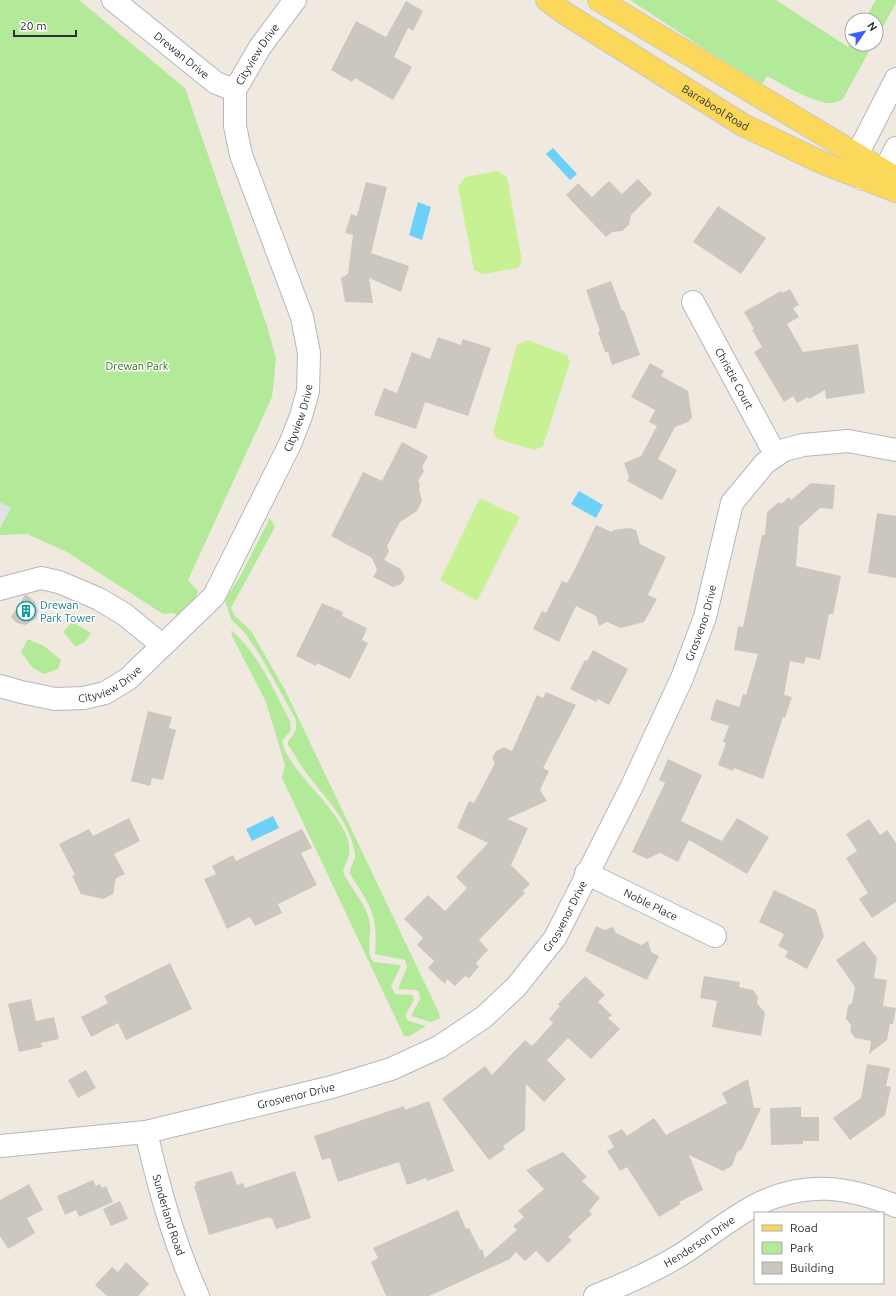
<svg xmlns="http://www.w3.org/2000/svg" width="896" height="1296" font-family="Ubuntu,sans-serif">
<rect width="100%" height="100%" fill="#f0e9e0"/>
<polygon fill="#e3e0e8" points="0,502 11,508 0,528"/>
<g fill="#b3ea99">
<polygon points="0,0 79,0 185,88 267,326 276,359 272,397 188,580 198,591 192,606 180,617 173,613 163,614 67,552 27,534 0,535 0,528 11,508 0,502"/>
<path d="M630 0H776L848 47 852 40V44H873L843 99C839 101 836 103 831 103 815 104 782 84 767 76L762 84 706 50Z"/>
<polygon points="876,0 896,0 896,3 876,39 876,20 864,20"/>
<path d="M270 518 275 527 231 608 235 616 251 631 285 690 439 1013 440 1018 431 1022 411 1016 420 999 419 992 415 990 398 989 407 967 405 960 375 954C378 914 371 907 350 874 349 867 356 861 355 854 350 819 324 798 305 771 299 763 294 753 288 745V741C295 733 298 729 295 718L260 655 244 632 231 619 225 600 242 573Z"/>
<polygon points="72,622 91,633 86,641 76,647 63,632"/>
<path d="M231 630C259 654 273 689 290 721L291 730 282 741C288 774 355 819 349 854 348 860 344 866 343 872 351 889 366 903 370 923 372 933 365 955 374 962L400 965 401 966 391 986 395 994 412 995 414 1000 406 1014V1018L409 1021 426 1026 410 1036H404L282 778 285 765 266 702 232 636Z"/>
<polygon points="28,639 44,646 61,660 58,669 44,674 33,668 21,652"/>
</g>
<g fill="#c8f194">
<polygon points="498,171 507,177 522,261 518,268 483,274 474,270 458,187 465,177"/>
<polygon points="528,340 567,355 570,362 543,446 535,450 497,439 493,432 517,345"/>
<polygon points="480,498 520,517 477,601 440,580"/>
</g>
<g fill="#6cd0f8">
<polygon points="553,148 577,174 570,180 546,154"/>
<polygon points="418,202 431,207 422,240 409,235"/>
<polygon points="579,491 603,505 596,518 571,504"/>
<polygon points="273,816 279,828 252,841 246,829"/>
</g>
<g fill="#cbc7be">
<polygon points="406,1 423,11 413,31 408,28 394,57 412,67 393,100 355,78 352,82 331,70 356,21 386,37"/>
<polygon points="638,179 652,194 631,215 629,225 622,231 612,232 606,237 566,195 578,183 592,197 609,181 622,194"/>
<polygon points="366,182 387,187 371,253 409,266 401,292 369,278 373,303 345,302 341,278 348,274 353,235 345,233 351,214 357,216"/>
<polygon points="718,206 766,238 741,274 693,242"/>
<polygon points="611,281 622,311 624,310 640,355 612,365 608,352 605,352 598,332 600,331 586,290"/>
<polygon points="790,289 799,305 793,308 799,317 787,324 803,352 858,344 865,393 826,399 825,390 809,399 808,397 797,403 793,396 784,402 754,352 762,347 752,330 754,329 744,312 781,291 782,293"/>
<polygon points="438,337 461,345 463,339 491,348 468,416 425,402 416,429 374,415 384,388 397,393 412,352 430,359"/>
<polygon points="650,363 664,371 661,376 688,391 692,417 688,422 675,427 658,459 677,470 662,500 627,481 629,477 624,463 641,456 657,426 649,422 655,410 631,397"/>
<polygon points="402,442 428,456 422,467 424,471 418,481 420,485 419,489 422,501 417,511 400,522 387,546 389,551 384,560 401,569 405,578 401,584 393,587 373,577 377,570 372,558 331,536 363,472 382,481"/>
<polygon points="811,483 835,485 833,509 820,508 799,527 796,566 841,576 833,614 829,614 820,660 806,657 804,664 790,661 784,695 792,697 785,718 783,717 763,779 734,768 733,771 718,765 726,743 723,742 729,726 710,720 716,699 739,707 743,694 746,695 758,654 734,650 738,626 743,627 762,535 765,535 767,512 779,502 781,504 789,497 791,500"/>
<polygon points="877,513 896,516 896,578 868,573"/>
<polygon points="596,525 612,532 613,530 630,528 636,530 640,544 666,557 648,595 657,599 644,622 621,628 607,622 599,626 596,616 576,606 559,642 533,629 542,611 546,613 562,581 567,583 574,571"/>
<polygon points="25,595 27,595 35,602 38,611 36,619 25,625 17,623 11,617"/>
<polygon points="322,603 343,612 342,616 367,628 362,640 368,643 350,679 317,663 316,666 296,656"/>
<polygon points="593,650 628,669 609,705 598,699 596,702 570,689 585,660 587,661"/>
<polygon points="546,692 576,705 543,768 549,771 540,790 547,801 507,819 528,828 511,865 530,884 523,891 525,893 479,940 488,950 476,963 479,967 469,978 465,976 455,986 447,979 445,984 428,968 434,961 417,945 423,938 404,919 428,895 445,911 467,888 456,877 488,843 457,828 469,801 474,803 495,763 492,758 496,751 504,747 512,751 537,695 543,698"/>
<polygon points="148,711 172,717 169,728 176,730 163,780 152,778 150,786 131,781"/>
<polygon points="668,759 702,775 681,821 722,841 737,818 769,837 747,874 689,840 678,862 660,853 647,859 632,852 665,783 659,780"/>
<polygon points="129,818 140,841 114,854 125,874 116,878 113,894 103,899 81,894 72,876 75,875 59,844 89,829 93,836"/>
<polygon points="869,819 880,835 887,830 896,843 896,902 872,918 859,899 868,893 846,858 857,851 846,834"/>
<polygon points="302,829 312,848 301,853 317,885 278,904 282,913 255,926 250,917 227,929 204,879 216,874 212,866 233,855 236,861"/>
<polygon points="774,890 816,910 824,936 807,969 785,957 788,951 778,946 784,934 759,922"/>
<polygon points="596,926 604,930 613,927 616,933 641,945 648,941 651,952 659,956 647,980 585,951"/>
<polygon points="864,941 877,958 874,978 887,980 883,1006 896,1008 893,1024 890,1024 887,1040 869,1054 871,1041 855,1038 850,1031 851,1025 846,1019 848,1006 852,1003 855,987 836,960"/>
<polygon points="170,963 192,1009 126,1040 118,1023 91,1037 81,1017 108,1003 104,996"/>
<polygon points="585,976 605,995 598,1002 612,1015 608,1018 620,1029 591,1059 568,1038 547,1060 566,1079 544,1102 526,1084 525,1130 503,1146 505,1149 489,1160 442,1099 485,1066 492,1075 525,1040 532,1046 553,1023 549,1019 560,1006 558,1004"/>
<polygon points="704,976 740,982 739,987 753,990 758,997 757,1003 765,1013 761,1036 712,1027 717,1001 700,998"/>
<polygon points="31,999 36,1021 54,1017 59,1039 41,1043 42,1047 19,1052 8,1004"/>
<polygon points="867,1064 890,1068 886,1086 891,1087 885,1115 850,1140 833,1118 861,1098"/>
<polygon points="86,1070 96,1088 78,1098 68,1080"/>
<polygon points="748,1079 754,1108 761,1108 742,1149 737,1152 732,1166 723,1171 689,1155 703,1190 679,1202 681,1204 659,1217 627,1167 620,1171 607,1151 614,1147 608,1136 622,1129 627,1136 654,1118 666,1135 727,1103 722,1093"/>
<polygon points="429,1101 454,1171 427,1181 426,1178 407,1185 399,1162 338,1182 330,1158 322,1160 314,1136 404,1106 405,1110"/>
<polygon points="801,1107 801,1117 819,1117 819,1141 803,1141 803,1144 771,1145 770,1108"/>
<polygon points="563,1152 587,1177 582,1181 600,1198 589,1211 592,1214 568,1237 572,1240 548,1263 536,1251 525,1261 516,1252 510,1259 429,1296 386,1296 371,1262 378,1258 373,1248 458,1210 466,1229 469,1228 480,1250 482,1249 485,1258 517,1230 513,1226 524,1217 518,1211 544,1189 526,1170"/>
<polygon points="232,1171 237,1185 243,1183 245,1188 295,1171 311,1218 276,1229 272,1218 269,1219 269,1217 209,1235 194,1186 196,1185 195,1182"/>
<polygon points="93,1180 96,1186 100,1184 102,1188 106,1186 113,1202 79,1217 76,1210 65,1215 57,1196"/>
<polygon points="29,1184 43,1210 27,1218 35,1233 8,1249 0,1236 0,1200"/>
<polygon points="120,1201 128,1219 111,1226 103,1209"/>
<polygon points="126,1262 149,1284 138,1296 107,1296 95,1285 112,1267 118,1272"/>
</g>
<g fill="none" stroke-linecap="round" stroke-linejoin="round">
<defs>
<g id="minor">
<path id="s1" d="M113 0 216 83 235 90"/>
<polyline points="896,79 857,155 863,179 884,172 896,148"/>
<path id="s2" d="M693 302 775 454"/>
<polyline points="0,589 41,578 59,582 99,599 124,614 162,645"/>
<path id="s3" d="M0 686 21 692 55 699 84 698 105 693 128 679 214 596 290 444 301 416 308 391 309 353 302 317 241 155 235 126V90L260 47 295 0"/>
<path id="s4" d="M586 873 715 936"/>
<path id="s5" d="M146 1132C159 1188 174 1243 198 1296"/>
<path id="s6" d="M0 1146 146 1132 332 1087 391 1069 439 1047 484 1017 516 987 555 938 631 788 682 678 705 617 732 503 765 463 784 450 803 445 848 441 896 450"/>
<path id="s7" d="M595 1296C625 1284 655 1271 682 1254 707 1238 732 1217 758 1204 806 1180 849 1187 896 1206"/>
</g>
<g id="major">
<path id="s8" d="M547 0 566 14 743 125 823 163 896 191"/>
<polyline points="599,0 896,178"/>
</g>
</defs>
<use href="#minor" stroke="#b4b6c2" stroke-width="24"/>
<use href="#major" stroke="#c9c9c9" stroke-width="24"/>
<use href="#minor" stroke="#fff" stroke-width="22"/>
<use href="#major" stroke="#fbd859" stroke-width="22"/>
</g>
<defs>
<symbol id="building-ring" viewBox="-11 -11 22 22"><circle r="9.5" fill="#fff" stroke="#0f9aa8" stroke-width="1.5"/><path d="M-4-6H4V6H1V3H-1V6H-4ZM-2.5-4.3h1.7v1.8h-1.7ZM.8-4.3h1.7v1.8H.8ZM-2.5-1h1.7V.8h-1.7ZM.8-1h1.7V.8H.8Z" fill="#0f9aa8"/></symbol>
</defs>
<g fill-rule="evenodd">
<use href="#building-ring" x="15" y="600" width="22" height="22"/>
</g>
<g text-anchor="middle" stroke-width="3" stroke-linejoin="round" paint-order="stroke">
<g font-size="11" fill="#2e2e2e" stroke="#fff">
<text dy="4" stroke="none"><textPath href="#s1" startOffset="88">Drewan Drive</textPath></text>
<text dy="4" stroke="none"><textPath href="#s3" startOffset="835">Cityview Drive</textPath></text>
<text dy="4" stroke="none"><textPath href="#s8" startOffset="200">Barrabool Road</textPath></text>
<text dy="4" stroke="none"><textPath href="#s2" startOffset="87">Christie Court</textPath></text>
<text dy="4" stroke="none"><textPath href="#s3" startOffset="451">Cityview Drive</textPath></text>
<text dy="4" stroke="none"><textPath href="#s6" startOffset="961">Grosvenor Drive</textPath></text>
<text dy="4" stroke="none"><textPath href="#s3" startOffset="115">Cityview Drive</textPath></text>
<text dy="4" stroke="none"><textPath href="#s4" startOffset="72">Noble Place</textPath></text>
<text dy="4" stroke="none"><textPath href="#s6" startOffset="637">Grosvenor Drive</textPath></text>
<text dy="4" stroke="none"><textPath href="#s6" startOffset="301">Grosvenor Drive</textPath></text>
<text dy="4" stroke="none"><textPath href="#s5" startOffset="86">Sunderland Road</textPath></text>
<text dy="4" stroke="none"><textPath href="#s7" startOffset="118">Henderson Drive</textPath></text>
</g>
<g font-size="11" fill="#277316" stroke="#fff">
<text x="137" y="370">Drewan Park</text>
</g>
<g font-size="11" fill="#0d838f" stroke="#fff" text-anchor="start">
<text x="40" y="609">Drewan<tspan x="40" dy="13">Park Tower</tspan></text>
</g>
</g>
<rect x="754" y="1212" width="130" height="72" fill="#ffffff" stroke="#ababab"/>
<rect x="762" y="1225" width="20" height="6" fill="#fbd859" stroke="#ababab"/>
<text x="790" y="1232" font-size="12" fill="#2e2e2e">Road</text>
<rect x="762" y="1242" width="20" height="12" fill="#b3ea99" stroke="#ababab"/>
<text x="790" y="1252" font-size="12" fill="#2e2e2e">Park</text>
<rect x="762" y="1262" width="20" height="12" fill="#cbc7be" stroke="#ababab"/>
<text x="790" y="1272" font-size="12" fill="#2e2e2e">Building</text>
<g transform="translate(864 32) rotate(56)"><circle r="19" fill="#ffffff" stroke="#ababab"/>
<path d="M0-3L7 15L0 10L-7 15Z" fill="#3d5eff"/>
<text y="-6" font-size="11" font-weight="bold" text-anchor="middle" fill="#2e2e2e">N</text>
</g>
<path d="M14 30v6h62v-6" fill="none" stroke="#2e2e2e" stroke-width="2"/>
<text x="20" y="30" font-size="12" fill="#2e2e2e" stroke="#ffffff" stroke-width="3" paint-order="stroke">20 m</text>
</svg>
